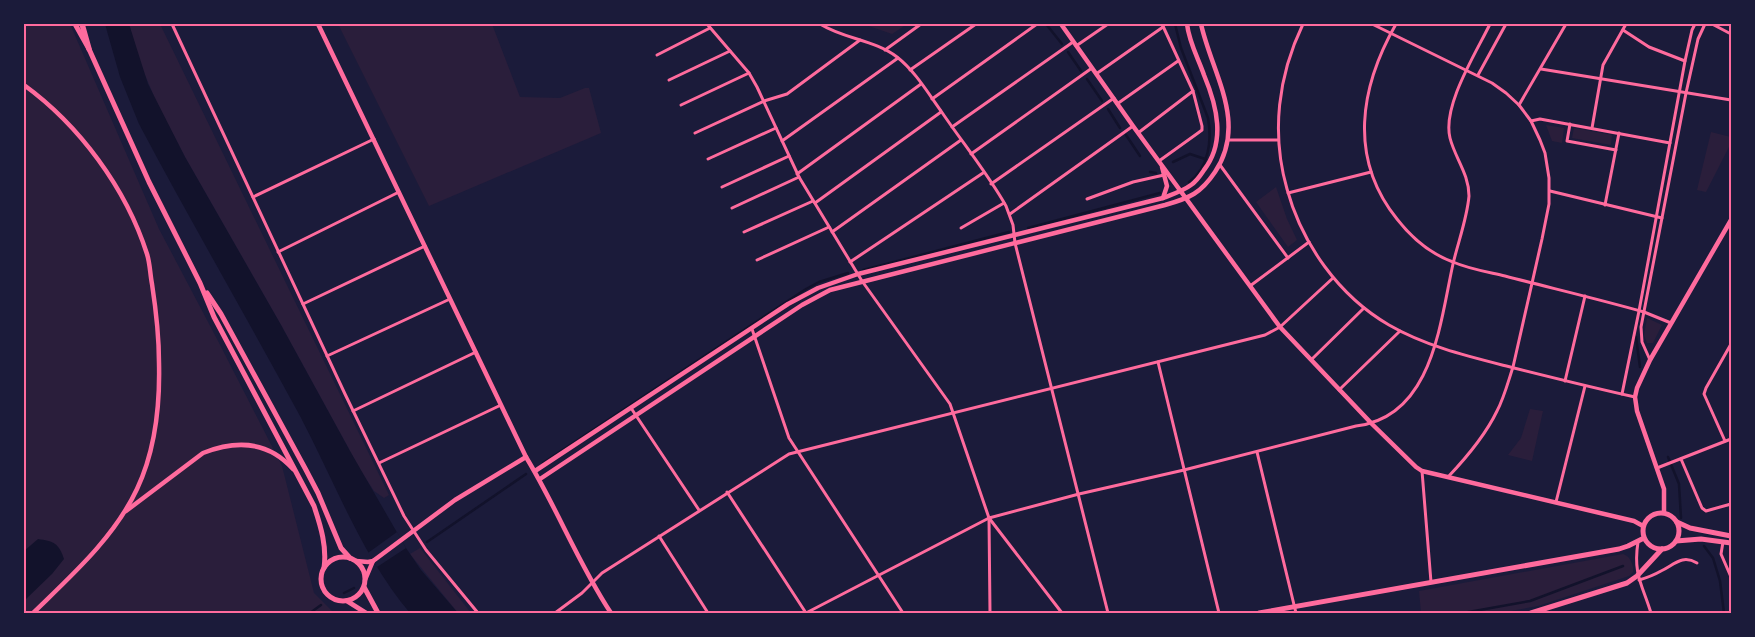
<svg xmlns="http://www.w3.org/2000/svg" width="1755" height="637" font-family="Raleway,sans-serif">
<rect width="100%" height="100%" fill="#1b1b3a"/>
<g fill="#2a1e3b">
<polygon points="24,24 70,24 159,229 217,339 282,466 314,593 334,613 24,613"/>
<polygon points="129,24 160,24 389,495 384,498 374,491 361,471 281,325 185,157 156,101 140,63"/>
<polygon points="338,24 492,24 520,97 560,98 585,88 589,88 601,133 429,206"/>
<polygon points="863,24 907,24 892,34"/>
<polygon points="1546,125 1564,128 1562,143 1552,141"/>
<polygon points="1574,128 1612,135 1611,145 1572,138"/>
<polygon points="1711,132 1731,137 1731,143 1706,192 1697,190"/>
<polygon points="1276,187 1287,219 1297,240 1288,247 1256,202"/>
<polygon points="1647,318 1662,325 1653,343 1647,343 1644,335"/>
<polygon points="1530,409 1543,411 1532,461 1508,455 1521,438"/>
<polygon points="420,548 471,613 458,613 410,554"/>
<path d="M1623 554C1630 556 1634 565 1633 572L1629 576 1538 606 1499 613H1421L1419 591Z"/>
</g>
<g fill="#12122b">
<path d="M105 24H129L148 84 185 157 281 325 350 451 406 548 421 570 458 613H410C361 555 335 482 300 416 247 318 191 222 139 124L120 77Z"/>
<path d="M38 539C53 541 59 543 64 559L52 574 24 601V551Z"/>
</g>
<polygon fill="#1b1b3a" points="397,532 406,548 377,567 368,553"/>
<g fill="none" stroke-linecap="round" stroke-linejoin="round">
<g stroke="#12122b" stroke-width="2.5">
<polyline points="1046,24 1062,44"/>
<path d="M1175 24 1181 48 1208 118C1212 140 1209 168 1189 182"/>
<polyline points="1068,52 1081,71"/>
<polyline points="1087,79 1102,101"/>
<polyline points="1108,109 1120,128"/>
<polyline points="1126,135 1140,156"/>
<polyline points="1173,162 1190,154 1205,159"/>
<polyline points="1150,172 1156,173"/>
<polyline points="1028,228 1160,193"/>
<polyline points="863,270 1009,232"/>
<polyline points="1636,337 1640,367"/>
<polyline points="1668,457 1679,484 1681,518"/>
<polyline points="543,463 806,289 819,282 848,273"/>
<polyline points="427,542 526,474"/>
<polyline points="1704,546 1713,558 1720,581 1724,613"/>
<polyline points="344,593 354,588"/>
<polyline points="310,613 321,605"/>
<polyline points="1463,613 1530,601 1623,566"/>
</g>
<g stroke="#ff6b9d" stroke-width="3">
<polyline points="172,24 345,394 404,516 426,550 478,613"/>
<polyline points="707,24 749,73 757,87 799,177 862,281 950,404 989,518 1062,613"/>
<path d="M820 24C844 39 875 40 897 57 915 71 928 93 941 111 962 142 988 174 1006 206L1013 225 1015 243 1108 613"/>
<path d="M1303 24C1278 76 1271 133 1287 189 1302 244 1339 296 1389 325 1427 347 1471 357 1514 368 1554 378 1594 388 1635 397"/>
<path d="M1372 24 1492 83 1506 93 1519 105 1531 121 1540 140 1545 153 1549 178V204L1542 239 1513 367C1508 382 1504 398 1497 411 1485 436 1467 457 1448 477"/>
<path d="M1396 24C1360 87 1348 158 1397 219 1411 237 1431 254 1453 262 1469 269 1488 272 1505 276 1551 288 1598 299 1644 312L1671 323"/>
<polyline points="1712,24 1731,34"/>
<polyline points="1623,30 1649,47 1685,61"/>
<polyline points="1076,46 1108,24"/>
<polyline points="885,50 921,24"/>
<polyline points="657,55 710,28"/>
<polyline points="1541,69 1731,100"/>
<polyline points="910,70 976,24"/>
<polyline points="1096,74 1163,27"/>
<polyline points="1478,75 1506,24"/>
<polyline points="669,80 730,51"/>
<polyline points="932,99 1037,24"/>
<polyline points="1117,104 1178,61"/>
<polyline points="681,105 749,73"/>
<polyline points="1519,105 1566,24"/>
<polyline points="1531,121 1540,119 1670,143"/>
<polyline points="1570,124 1567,141 1616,150"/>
<polyline points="952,127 1073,42"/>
<polyline points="1592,128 1603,65 1626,24"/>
<polyline points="695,133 764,101 787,94 860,40"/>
<polyline points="1138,133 1193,91"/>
<polyline points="1229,140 1278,140"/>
<polyline points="782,141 898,58"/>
<polyline points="971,154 1092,68"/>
<polyline points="708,159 776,128"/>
<polyline points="1159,161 1198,133 1202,130 1202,126 1193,91 1162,24"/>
<polyline points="1220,165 1288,258"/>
<polyline points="797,174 921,84"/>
<polyline points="991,184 1114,98"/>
<polyline points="722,187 789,156"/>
<polyline points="1550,191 1662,218"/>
<polyline points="1288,193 1371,172"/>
<polyline points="253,197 374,139"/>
<polyline points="1087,199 1133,182 1164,175"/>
<polyline points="815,203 941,112"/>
<polyline points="1605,205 1619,133"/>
<polyline points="732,208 799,177"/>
<polyline points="1010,214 1133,126"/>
<polyline points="961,228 1004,203"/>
<polyline points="744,232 813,201"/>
<polyline points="832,232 961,140"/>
<polyline points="278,252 399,192"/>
<polyline points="757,260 829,227"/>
<polyline points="850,262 983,173"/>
<polyline points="1250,286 1309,242"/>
<polyline points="303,304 425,246"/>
<polyline points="752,329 789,438 903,613"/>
<polyline points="327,356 450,299"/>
<polyline points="1311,360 1364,308"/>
<polyline points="1650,360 1642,342 1641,327 1686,93 1698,39 1705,24"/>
<polyline points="1158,362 1219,613"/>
<polyline points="1565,381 1585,296"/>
<polyline points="1339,390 1400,331"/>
<polyline points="1622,394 1639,311 1685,61 1692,30 1695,24"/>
<polyline points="631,408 699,510"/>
<polyline points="353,411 476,352"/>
<polyline points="1725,441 1704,394 1706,388 1731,344"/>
<polyline points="1257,452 1296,613"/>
<polyline points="1681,459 1702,508 1706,511 1731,504"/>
<polyline points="379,463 501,405"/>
<polyline points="1657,468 1731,439"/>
<polyline points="1422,471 1431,582"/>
<polyline points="727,492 806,613"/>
<polyline points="1556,502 1585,386"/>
<polyline points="989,518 990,613"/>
<polyline points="659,536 708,613"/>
<path d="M1638 542C1633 574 1642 584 1651 613"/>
<polyline points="1723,542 1721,554 1731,577"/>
<path d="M1639 580C1646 578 1654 575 1661 571 1674 565 1682 554 1697 563"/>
<polyline points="555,613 582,593 602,573 789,454 1265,335 1280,327 1333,278"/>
<path d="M806 613 989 518 1079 494 1184 470 1356 426C1433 417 1440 322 1453 264 1458 242 1467 219 1469 196 1469 174 1455 158 1450 138 1442 106 1476 53 1490 24"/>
</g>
<g stroke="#ff6b9d" stroke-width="4.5">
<path d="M318 24 526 457C557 508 578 563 611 613"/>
<polyline points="1061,24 1133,126 1280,327 1372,424 1416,467 1422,471 1634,521 1643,526"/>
<path d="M24 85C79 125 126 188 147 254 150 263 150 274 152 284 156 310 159 336 159 363 160 404 155 451 137 489 114 538 71 576 33 613"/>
<polyline points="1162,167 1167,186 1163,198"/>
<path d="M535 471 788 304 818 288 858 274 1163 198C1173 194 1183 191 1191 185 1197 181 1200 176 1204 170 1226 142 1217 106 1204 75 1198 58 1189 42 1187 24"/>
<path d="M540 479 802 305 830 290 1165 205C1190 198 1201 193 1215 172 1248 122 1212 74 1201 24"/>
<path d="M126 511 203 453C236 440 268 441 293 469"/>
<polyline points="1664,513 1664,489 1637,411 1635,397 1637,388 1650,360 1731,220"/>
<polyline points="356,561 368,562 373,561 455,500 526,457"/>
<polyline points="365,580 373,561"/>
</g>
<g stroke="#ff6b9d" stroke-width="5">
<circle cx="1661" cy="531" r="18"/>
<polyline points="1677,522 1690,528 1731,536"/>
<polyline points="1676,541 1701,539 1731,543"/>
<polyline points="1259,613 1619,549 1628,546 1644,538"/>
<polyline points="1531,613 1627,583 1637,576 1662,549"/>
</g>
<g stroke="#ff6b9d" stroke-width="5">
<path d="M75 24 89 49 149 182 200 283 214 317 314 506C321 527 327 547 324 568"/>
<polyline points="207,293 221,314 306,470 318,493 341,548 350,558"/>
<circle cx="343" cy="579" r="22"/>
<polyline points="364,587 378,613"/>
<polyline points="347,601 366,613"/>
</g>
<polyline stroke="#ff6b9d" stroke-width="5.5" points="82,24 89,49"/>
</g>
<rect width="1755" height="637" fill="none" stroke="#1b1b3a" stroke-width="50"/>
<rect x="25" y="25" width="1705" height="587" fill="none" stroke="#ff6b9d" stroke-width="2"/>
</svg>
